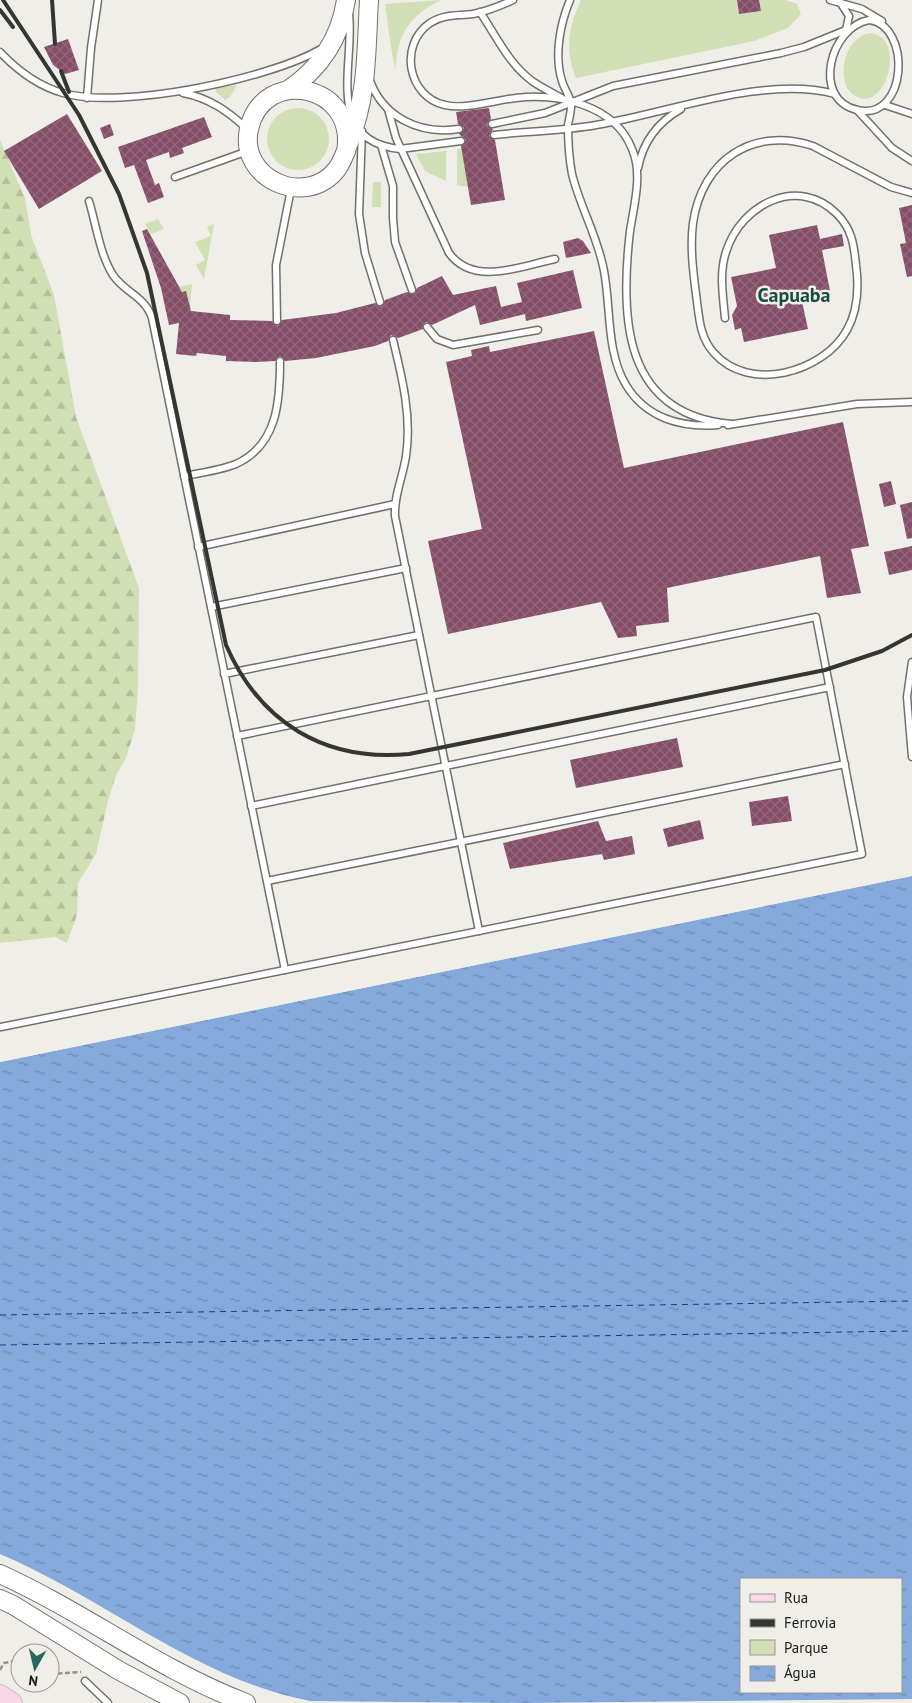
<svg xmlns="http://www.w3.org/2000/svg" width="912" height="1703" font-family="'PT Sans',sans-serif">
<defs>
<pattern id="forest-firs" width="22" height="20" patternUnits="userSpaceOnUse" patternTransform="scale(1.25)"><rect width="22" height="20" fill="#d1dfb4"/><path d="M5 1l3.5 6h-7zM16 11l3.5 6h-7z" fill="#b3bf9a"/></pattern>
<pattern id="water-ripples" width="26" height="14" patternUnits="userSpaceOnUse" patternTransform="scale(1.25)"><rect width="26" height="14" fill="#84a9da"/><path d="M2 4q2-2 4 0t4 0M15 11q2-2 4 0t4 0" fill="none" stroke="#6b89b0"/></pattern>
<pattern id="building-cross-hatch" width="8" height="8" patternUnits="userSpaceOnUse" patternTransform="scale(1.25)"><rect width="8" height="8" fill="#854d67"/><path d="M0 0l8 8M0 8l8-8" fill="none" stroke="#92687c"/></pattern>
</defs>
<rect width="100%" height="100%" fill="#efeee8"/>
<g fill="#d1dfb4">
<path d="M442 0C411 13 396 36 396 69L393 60 385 4Z"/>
<path d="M581 0H737L739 14 760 11 759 0H786L797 4 801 14 788 28 754 41 576 78C564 49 569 27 581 0Z"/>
<path d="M870 33C912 37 880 130 847 88 838 68 847 37 870 33Z"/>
<polygon points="237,85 230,97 225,100 215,91 216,88"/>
<circle cx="298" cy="139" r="31"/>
<polygon points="462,148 468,187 457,185 457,150"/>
<polygon points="446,151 446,181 425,171 416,154"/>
<polygon points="373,182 381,182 381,207 372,207"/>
<polygon points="158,219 164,229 151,234 145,224"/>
<polygon points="214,224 204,279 196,265 205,260 195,242 211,236 207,227"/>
<polygon points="192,284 190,307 186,291 182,292 179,287"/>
</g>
<polygon fill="url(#forest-firs)" points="0,140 25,198 31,235 54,295 76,417 139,588 138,688 135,729 126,758 116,775 108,801 96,854 78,883 77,915 67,943 55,937 0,943"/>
<path fill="url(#water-ripples)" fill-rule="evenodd" d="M912 876V1699L522 1703 310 1701C196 1679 106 1599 0 1554V1062ZM741 1579H901V1692H741Z"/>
<polygon fill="#efeee8" points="912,873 912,876 0,1062 0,1059"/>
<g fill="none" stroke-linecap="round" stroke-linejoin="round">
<g stroke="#10427d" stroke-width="1" stroke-dasharray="6 5" stroke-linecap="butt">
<polyline points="0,1315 912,1301"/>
<polyline points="0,1345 912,1331"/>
</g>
</g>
<g fill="url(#building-cross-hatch)">
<polygon points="737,0 759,0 761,11 739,14"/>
<polygon points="68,39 79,70 65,74 53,65 44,47"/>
<polygon points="489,108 491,119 487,125 493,129 489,136 495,140 505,200 471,205 461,146 466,140 459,134 464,128 458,124 456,112"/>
<polygon points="67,114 102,171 39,209 4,151"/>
<polygon points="204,117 212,137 182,148 184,153 170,158 169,152 146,160 155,185 159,183 164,197 148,203 134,165 125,168 118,147"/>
<polygon points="110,124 114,135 104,139 100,128"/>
<polygon points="912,205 912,276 907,277 900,244 906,243 899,208"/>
<polygon points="817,225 820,239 842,234 844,246 822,250 830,291 801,297 808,329 744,342 741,328 735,330 732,315 737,306 731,277 776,268 769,235"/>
<polygon points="147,229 182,292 186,291 191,311 230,315 230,320 272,321 278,326 282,320 336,313 375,303 381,307 385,300 407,292 414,294 417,288 442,276 453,295 496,286 501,307 522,302 517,283 573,270 582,308 526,321 525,314 480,325 475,305 432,325 426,322 423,325 423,329 404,336 398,338 391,335 388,341 375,346 316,358 285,361 280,356 275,361 257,362 226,361 226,356 197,353 196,356 176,354 179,323 169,325 161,288 142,231"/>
<polygon points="578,238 583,241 591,253 566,258 563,242"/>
<polygon points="594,331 624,468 843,422 869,546 851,549 861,593 827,598 820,556 667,588 669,622 636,626 637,636 618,638 601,602 448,634 428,541 482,529 446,362 472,356 471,350 489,346 490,352"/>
<polygon points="891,481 896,504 884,507 879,484"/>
<polygon points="912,502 912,538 907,539 900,505"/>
<polygon points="912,546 912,570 889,575 884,552"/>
<polygon points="677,738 683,767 576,788 570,760"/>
<polygon points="788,796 792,821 752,826 749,802"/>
<polygon points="700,820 704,839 668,847 663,829"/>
<polygon points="598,821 606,841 632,836 635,854 604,860 602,854 510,869 503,843"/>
</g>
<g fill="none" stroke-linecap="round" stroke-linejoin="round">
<defs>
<g id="service">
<path d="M513 0C500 6 487 11 473 14 458 16 443 14 430 23 398 45 408 97 445 105 465 110 496 100 516 98 559 93 615 105 632 149 643 174 634 205 630 231 620 316 622 415 732 424"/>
<path d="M570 0C560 24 554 56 562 81 564 88 569 95 571 103 572 109 569 118 568 125 568 141 569 158 572 174 580 207 598 237 604 271 611 307 606 352 626 385 646 418 681 428 718 425"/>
<polyline points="830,0 862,9 882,21"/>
<path d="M480 12C496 36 509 64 532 81 542 88 553 93 563 99"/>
<path d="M349 14C355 64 323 141 400 149L461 141"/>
<path d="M869 20C912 25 908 122 857 110 811 99 830 27 869 20Z"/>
<path d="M0 52C18 71 38 86 63 93 121 110 269 79 321 49"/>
<path d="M369 78C382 117 419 135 459 129"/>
<path d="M183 93C209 98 228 111 247 129"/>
<polyline points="87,98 91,48 98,0"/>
<polyline points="885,105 912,114"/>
<path d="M388 109 396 138 449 253C474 287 521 266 555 259"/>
<polyline points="857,110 892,148 912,161"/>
<polyline points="492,124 545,113 613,86 781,53 804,47 846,30 849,16 840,2"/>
<polyline points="362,131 359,214 365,253 380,302"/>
<path d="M494 135C528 131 563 131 596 125 669 113 763 75 835 94"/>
<polyline points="381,145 393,186 393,218 395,242 412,290"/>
<path d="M638 168C643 142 658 122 681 109"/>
<polyline points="175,177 248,151"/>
<path d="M89 201C96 224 100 255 113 275 125 293 145 296 152 318L285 970"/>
<path d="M725 318C723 296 719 273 726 252 741 204 798 175 837 214 852 229 854 245 856 265 859 287 858 310 847 330 823 373 749 393 714 353 699 337 699 315 696 294 693 271 690 246 693 223 702 160 753 126 813 146L891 187 912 193"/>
<polyline points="277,321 276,265 291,189"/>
<polyline points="427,327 437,339 453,345 538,330"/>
<path d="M393 340C402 377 412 417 406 456 403 477 394 494 395 516L479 931"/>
<polyline points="728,425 857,404 912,402"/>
<path d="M184 476C201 473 221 470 236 464 278 445 280 400 280 361"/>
<polyline points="198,547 395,504"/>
<polyline points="211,607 406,568"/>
<polyline points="912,662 907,697 912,757"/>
<polyline points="224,674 419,635"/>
<polyline points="251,806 830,687"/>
<polyline points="267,881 845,764"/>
<polyline points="1,1027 862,854 816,617 237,736"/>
<polyline points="85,1681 108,1703"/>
</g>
<g id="secondary">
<path d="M288 90C321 68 340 39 346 0"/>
<path d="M346 152C358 84 263 65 249 129 238 179 306 209 337 169 342 162 345 154 348 145 368 96 366 52 369 0"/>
<path d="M0 1574C84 1612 159 1670 246 1703"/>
<polyline points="0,1599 13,1605 118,1670 180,1703"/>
</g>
<polyline id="primary" points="0,1695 12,1703"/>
</defs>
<use href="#service" stroke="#71706b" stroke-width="9"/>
<use href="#secondary" stroke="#71706b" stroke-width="20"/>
<use href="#primary" stroke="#c8c8c8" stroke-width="22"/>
<g stroke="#959490" stroke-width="2.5" stroke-dasharray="5 2.5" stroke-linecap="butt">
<polyline points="0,1670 4,1663 20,1660"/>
<polyline points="50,1674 81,1672"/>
</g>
<use href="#service" stroke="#fff" stroke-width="6"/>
<use href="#secondary" stroke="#fff" stroke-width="18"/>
<use href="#primary" stroke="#f8d7e6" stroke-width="20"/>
<g stroke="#353532" stroke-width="4">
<path d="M3 0 79 115 119 194 147 273 226 645C260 723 325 762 409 754L825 670 882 651 912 635"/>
<polyline points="52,0 55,44"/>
<polyline points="0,10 13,27"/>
<polyline points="61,71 69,92"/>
</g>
</g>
<g text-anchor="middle" stroke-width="5" stroke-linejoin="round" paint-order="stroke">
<g font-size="20" font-weight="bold" fill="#184e42" stroke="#efeee8">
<text x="794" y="302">Capuaba</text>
</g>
</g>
<rect x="740" y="1578" width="162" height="115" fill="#efeee8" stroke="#9a9995"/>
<rect x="750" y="1594" width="25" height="8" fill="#f8d7e6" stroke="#9a9995"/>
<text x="784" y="1603" font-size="15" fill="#1a1a18">Rua</text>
<rect x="750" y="1619" width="25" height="8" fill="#353532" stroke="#9a9995"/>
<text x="784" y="1628" font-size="15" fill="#1a1a18">Ferrovia</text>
<rect x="750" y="1640" width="25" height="15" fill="#d1dfb4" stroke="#9a9995"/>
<text x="784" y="1653" font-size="15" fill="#1a1a18">Parque</text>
<rect x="750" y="1666" width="25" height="15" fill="url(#water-ripples)" stroke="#9a9995"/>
<text x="784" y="1678" font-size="15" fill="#1a1a18">Água</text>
<g transform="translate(35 1668) rotate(188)"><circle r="24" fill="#efeee8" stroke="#9a9995"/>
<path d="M0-4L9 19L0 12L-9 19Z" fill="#26695a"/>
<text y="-8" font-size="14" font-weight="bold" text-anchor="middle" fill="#1a1a18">N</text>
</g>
</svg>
